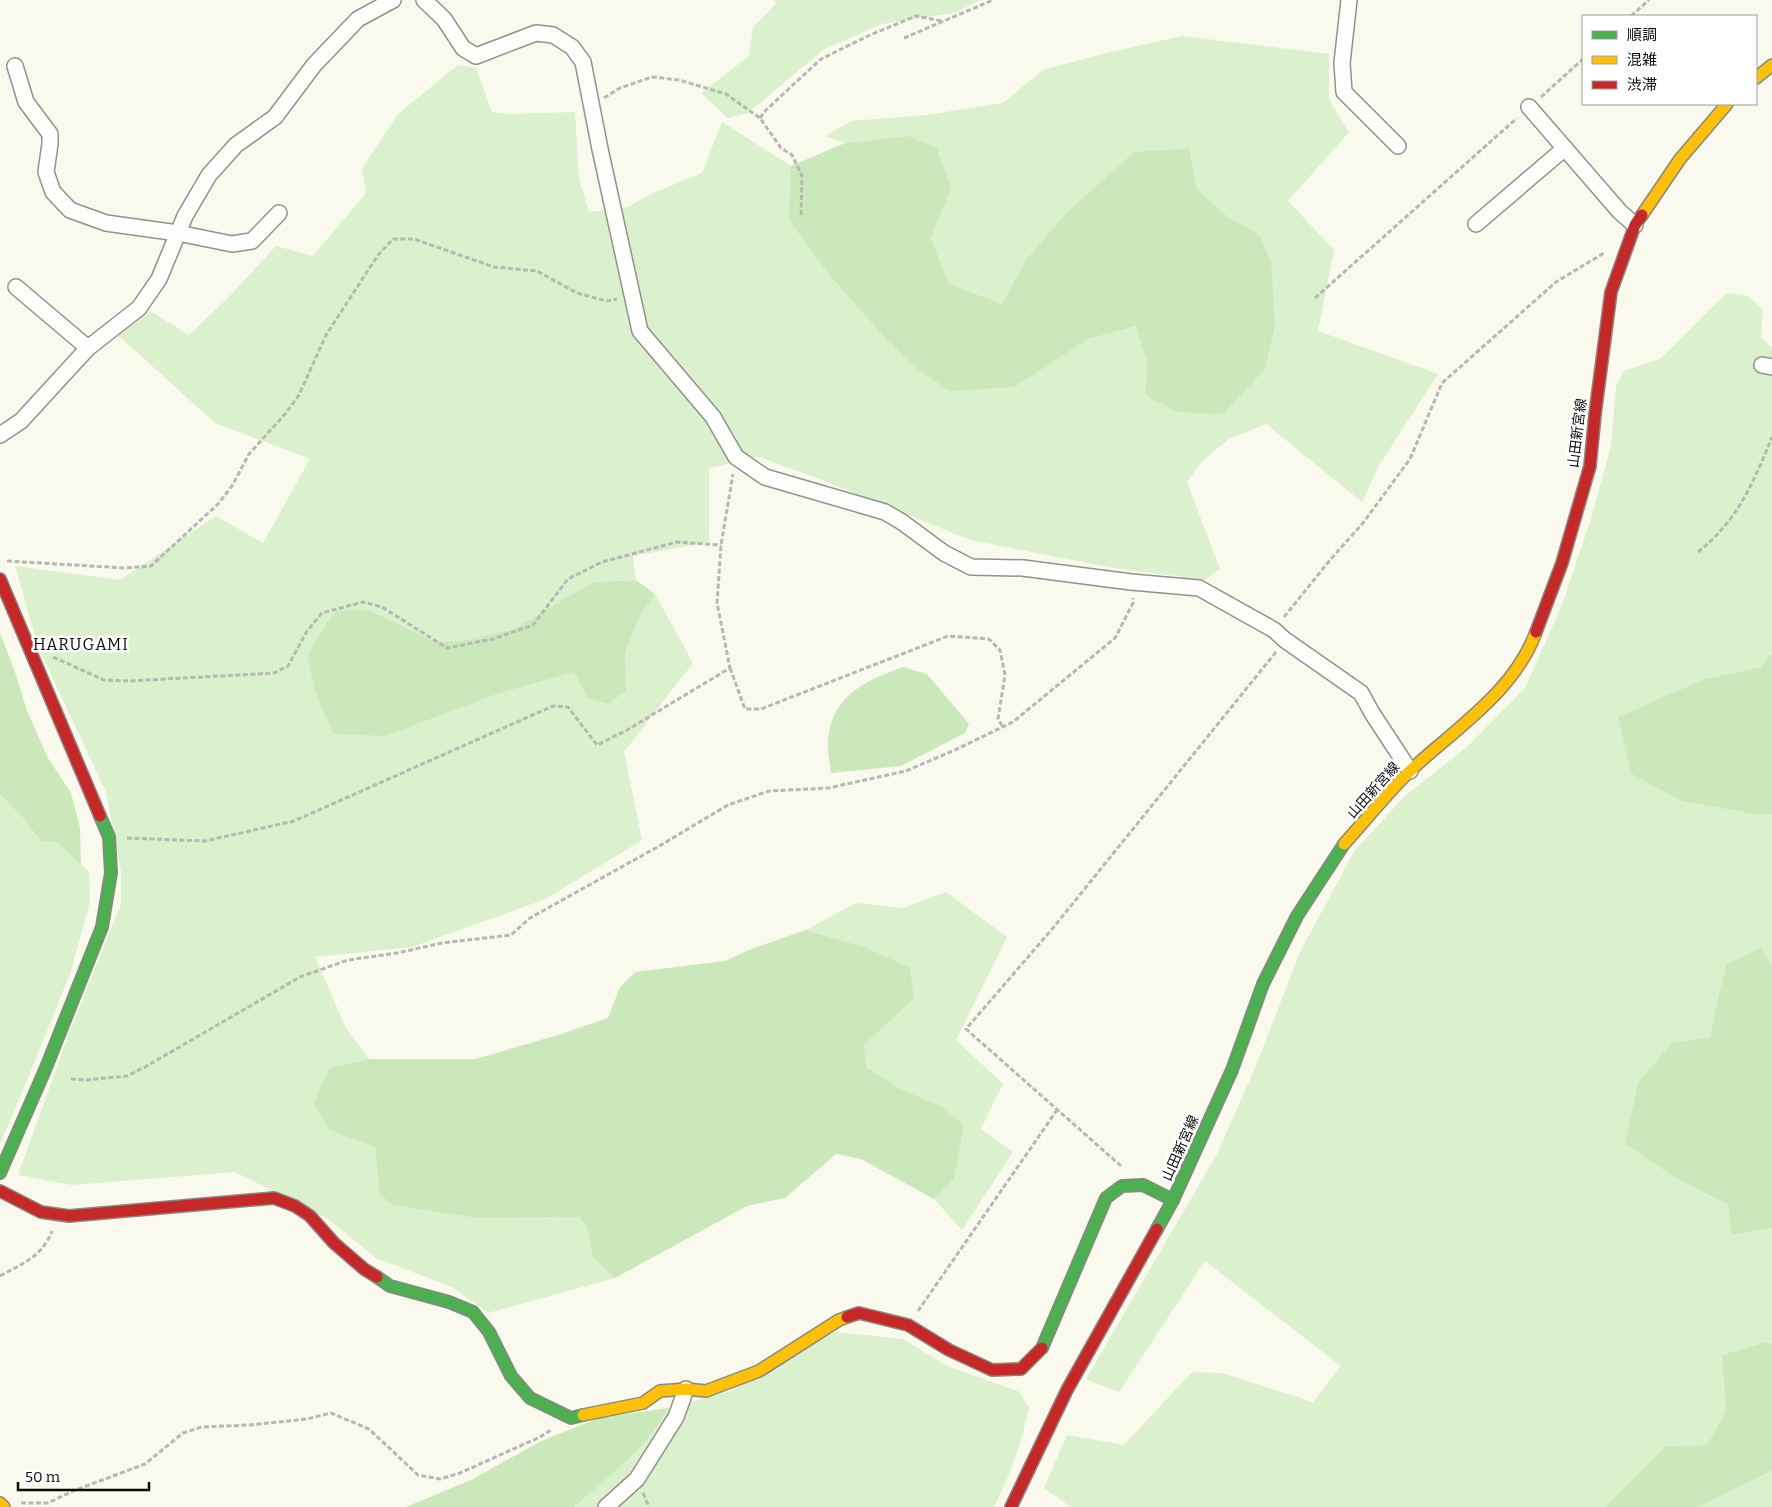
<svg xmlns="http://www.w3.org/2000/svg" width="1772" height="1507" font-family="Bitter,'Noto Sans JP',serif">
<rect width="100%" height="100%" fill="#f9f9ed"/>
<g fill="#dbf0cc">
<polygon points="774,0 980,0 955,13 882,24 823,50 748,113 728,118 701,93 749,56 753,27 776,4"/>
<polygon points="1182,36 1329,54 1329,99 1349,132 1288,201 1334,250 1318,331 1438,374 1378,467 1362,502 1266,424 1229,439 1202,461 1187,482 1220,569 1205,580 1108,567 970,540 817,478 759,457 709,468 709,542 633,556 636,580 593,582 514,629 461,641 436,642 369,610 494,695 574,672 587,698 626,691 625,653 639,617 655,594 693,663 624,752 642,840 546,899 412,947 315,957 346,1028 369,1059 329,1068 329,1130 375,1147 381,1195 478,1218 579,1217 586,1225 593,1257 615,1278 488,1313 452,1287 376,1258 328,1219 235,1172 72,1185 18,1175 71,1028 121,904 121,872 106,792 39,649 15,566 120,580 216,516 263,543 310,459 215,423 118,335 150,311 189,335 228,298 276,246 313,256 366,193 362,168 398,114 458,65 476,68 492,112 508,114 575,112 579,179 589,212 628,207 651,194 702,173 722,122 791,166 790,220 831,277 885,338 1015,387 1088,339 1136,326 1148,366 1146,395 1260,236 1227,216 1197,189 1189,148 1134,152 1065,214 1025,261 1002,304 949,284 931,238 951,188 909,136 845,143 825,136 851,121 927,115 1003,103 1043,70 1102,54"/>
<polygon points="1727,293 1748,296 1763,310 1761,337 1772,348 1772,653 1761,667 1705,679 1761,815 1772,814 1772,965 1759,948 1726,964 1710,1037 1672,1043 1638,1082 1625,1144 1671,1175 1728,1205 1733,1235 1772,1228 1772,1344 1766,1342 1722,1355 1726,1411 1707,1445 1666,1446 1605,1507 1071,1507 1044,1488 1067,1435 1124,1445 1192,1372 1222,1373 1313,1402 1341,1366 1205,1261 1119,1392 1086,1379 1217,1154 1255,1068 1301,950 1355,850 1405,796 1467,747 1525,688 1562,605 1591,519 1611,446 1616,386 1624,371 1660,359"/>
<polygon points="0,794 23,818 41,841 58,843 89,872 90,901 71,971 20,1098 0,1143"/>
<polygon points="946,892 1007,937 956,1040 1003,1084 981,1129 1013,1152 962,1230 934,1199 954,1179 964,1125 940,1106 901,1089 867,1068 864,1045 885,1025 864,947 806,930 856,903 903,908"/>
<path d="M835 1332 903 1339 947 1366 1018 1391 1029 1407C1022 1441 1010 1476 994 1507H574L635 1452 656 1429 668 1408 731 1391Z"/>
<polygon points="1772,1471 1772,1507 1698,1507"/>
</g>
<g fill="#cae8ba">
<polygon points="909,136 937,149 951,188 931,238 949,284 1002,304 1025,261 1065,214 1134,152 1189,148 1197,189 1227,216 1260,236 1271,263 1275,326 1265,369 1223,414 1178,412 1145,395 1148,366 1136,326 1088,339 1015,387 950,391 920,371 885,338 831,277 789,220 791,166 845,143"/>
<polygon points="636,580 655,594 639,617 625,653 626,691 608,704 587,698 574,672 494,695 385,736 333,734 315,690 307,656 335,611 369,610 436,642 461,641 514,629 593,582"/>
<polygon points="0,633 15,672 27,711 48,758 71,793 80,828 81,865 58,843 41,841 23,818 0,794"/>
<polygon points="1772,653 1772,814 1761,815 1682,801 1632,774 1618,717 1705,679 1761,667"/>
<path d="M903 667 927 674 969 724 965 733 901 766 831 773C830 762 827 750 828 739 833 694 866 681 903 667Z"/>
<polygon points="806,930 864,947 910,968 914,998 864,1045 867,1068 901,1089 940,1106 964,1125 954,1179 934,1199 861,1159 836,1154 785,1198 747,1206 615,1278 593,1257 586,1225 579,1217 478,1218 394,1205 380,1195 375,1147 329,1130 314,1104 329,1068 369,1059 476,1059 561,1034 608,1018 620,987 635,972 725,961 751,949"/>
<polygon points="1760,948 1772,965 1772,1228 1732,1235 1728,1205 1671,1175 1625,1144 1638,1082 1672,1043 1710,1037 1726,964"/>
<polygon points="1766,1342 1772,1344 1772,1471 1698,1507 1605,1507 1666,1446 1707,1445 1726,1411 1722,1355"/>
<path d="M668 1408C651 1445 605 1479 574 1507H406L473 1479 541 1441 599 1418Z"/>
</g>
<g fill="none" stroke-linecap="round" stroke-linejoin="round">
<defs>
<g id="street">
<polyline points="424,0 444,19 463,48 476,56 536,33 553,35 572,47 583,62 600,149 640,331 713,417 736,457 765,477 885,512 902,522 944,553 971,567 1023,568 1131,582 1199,588 1274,630 1285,640 1361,693 1372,713 1410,771"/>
<polyline points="1349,0 1342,63 1344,92 1398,146"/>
<polyline points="15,66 26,102 50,134 50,144 46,172 53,192 70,210 106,223 178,233 232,244 252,241 279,213"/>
<polyline points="1529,107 1620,212 1635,225"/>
<polyline points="1476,224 1565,148"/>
<polyline points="16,287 88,348"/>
<polyline points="1762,365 1772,367"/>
<polyline points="0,435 21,421 88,348 139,308 159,279 185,216 209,175 236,145 275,117 314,65 358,19 393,0"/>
<polyline points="606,1507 637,1479 676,1417 686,1389"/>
</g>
<g id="fast">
<polyline points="0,1173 45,1070 102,927 111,873 109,837 100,816"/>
<polyline points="1157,1229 1173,1200 1232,1070 1263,984 1297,916 1344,844"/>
<polyline points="377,1277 390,1286 449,1302 473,1312 489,1332 511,1376 530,1398 571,1418 583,1415"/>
<polyline points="1042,1348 1106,1198 1122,1186 1143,1185 1173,1200"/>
</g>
<g id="slow">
<polyline points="1756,78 1772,65"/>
<polyline points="1642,215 1680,159 1727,104"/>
<path d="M1344 844C1366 820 1387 793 1411 770 1456 728 1514 692 1536 632"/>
<polyline points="583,1415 643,1403 660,1391 686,1389 706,1391 759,1371 839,1320 847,1317"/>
<polyline points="0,1503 4,1507"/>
</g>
<g id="jam">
<polyline points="0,579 100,816"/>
<polyline points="1536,632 1562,563 1590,466 1595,414 1611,292 1635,225 1642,215"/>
<polyline points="0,1191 41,1212 69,1216 274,1198 295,1206 310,1216 334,1243 364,1269 377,1277"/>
<polyline points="847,1317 859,1313 908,1325 949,1350 992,1370 1021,1369 1042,1348"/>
<polyline points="1011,1507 1067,1390 1157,1229"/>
</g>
</defs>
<use href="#street" stroke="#92928c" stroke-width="18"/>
<use href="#fast" stroke="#888883" stroke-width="14"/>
<use href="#slow" stroke="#888883" stroke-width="14"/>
<use href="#jam" stroke="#888883" stroke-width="14"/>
<g stroke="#b7b7b5" stroke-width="3" stroke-dasharray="5 2.5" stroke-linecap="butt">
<polyline points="1631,16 1649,0"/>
<polyline points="904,38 993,0"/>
<polyline points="1541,97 1583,59"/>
<polyline points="604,98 620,88 652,77 679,80 726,94 760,118 781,148 792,155 802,176 801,217"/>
<polyline points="760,118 766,110 821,59 870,35 916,16 942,21"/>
<polyline points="1315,298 1517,118"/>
<path d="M1698 552C1706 545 1715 538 1721 530 1745 504 1759 469 1772 437"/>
<polyline points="7,561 124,568 151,566 218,504 232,486 249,454 286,413 299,395 326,335 378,255 393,239 414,239 494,267 537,271 577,293 607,301 617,299"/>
<polyline points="1284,617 1330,560 1363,523 1410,459 1442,383 1556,282 1604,253"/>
<polyline points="53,657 104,680 129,681 274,673 288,666 307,631 322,613 363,602 382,607 447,648 493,639 533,625 568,579 602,562 677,542 721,545"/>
<polyline points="730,668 745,709 761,709 948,636 989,639 1000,650 1005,675 998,719 1003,727"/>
<polyline points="127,838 205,841 294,821 553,706 568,707 597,745 627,730 730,668 717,603 721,545 733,474"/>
<polyline points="71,1079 87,1080 127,1076 145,1067 300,977 348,960 397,953 442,943 511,935 530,918 661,845 728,805 769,791 828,788 906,771 957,749 1013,722 1115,638 1133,603 1133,598"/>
<polyline points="1121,1166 966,1029 1053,928 1276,652"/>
<path d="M0 1276C23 1263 42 1257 52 1231"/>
<polyline points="918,1311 1057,1110"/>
<polyline points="643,1493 649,1507"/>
<polyline points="21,1503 48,1503 73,1491 145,1464 183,1433 202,1427 249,1425 307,1419 331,1413 369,1429 418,1475 440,1479 460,1473 540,1437 551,1430"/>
</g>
<use href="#street" stroke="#fefefc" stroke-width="15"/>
<use href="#fast" stroke="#4caf50" stroke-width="11"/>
<use href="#slow" stroke="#ffc107" stroke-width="11"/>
<use href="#jam" stroke="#c62828" stroke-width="11"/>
</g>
<g text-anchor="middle" stroke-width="5" stroke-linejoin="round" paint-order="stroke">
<g font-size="14" fill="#0a0a0a" stroke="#fff">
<text transform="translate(1577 433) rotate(-83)" y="5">山田新宮線</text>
<text transform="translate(1373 790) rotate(-48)" y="5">山田新宮線</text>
<text transform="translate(1180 1148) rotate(-66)" y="5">山田新宮線</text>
</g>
<g font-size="16" letter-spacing="1" fill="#0a0a0a" stroke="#fff">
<text x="81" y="650">HARUGAMI</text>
</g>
</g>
<rect x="1582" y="15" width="175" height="90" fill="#ffffff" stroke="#9d9d9d"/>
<rect x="1592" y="31" width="25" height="8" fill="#4caf50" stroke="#9d9d9d"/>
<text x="1627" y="40" font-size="15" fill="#0a0a0a">順調</text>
<rect x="1592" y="56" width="25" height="8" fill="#ffc107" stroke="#9d9d9d"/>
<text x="1627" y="65" font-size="15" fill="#0a0a0a">混雑</text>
<rect x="1592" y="81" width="25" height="8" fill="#c62828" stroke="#9d9d9d"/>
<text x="1627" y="90" font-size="15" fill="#0a0a0a">渋滞</text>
<path d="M18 1482v8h131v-8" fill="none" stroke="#0a0a0a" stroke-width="2.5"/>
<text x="25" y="1482" font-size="15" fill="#0a0a0a" stroke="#ffffff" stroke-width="4" paint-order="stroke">50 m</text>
</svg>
